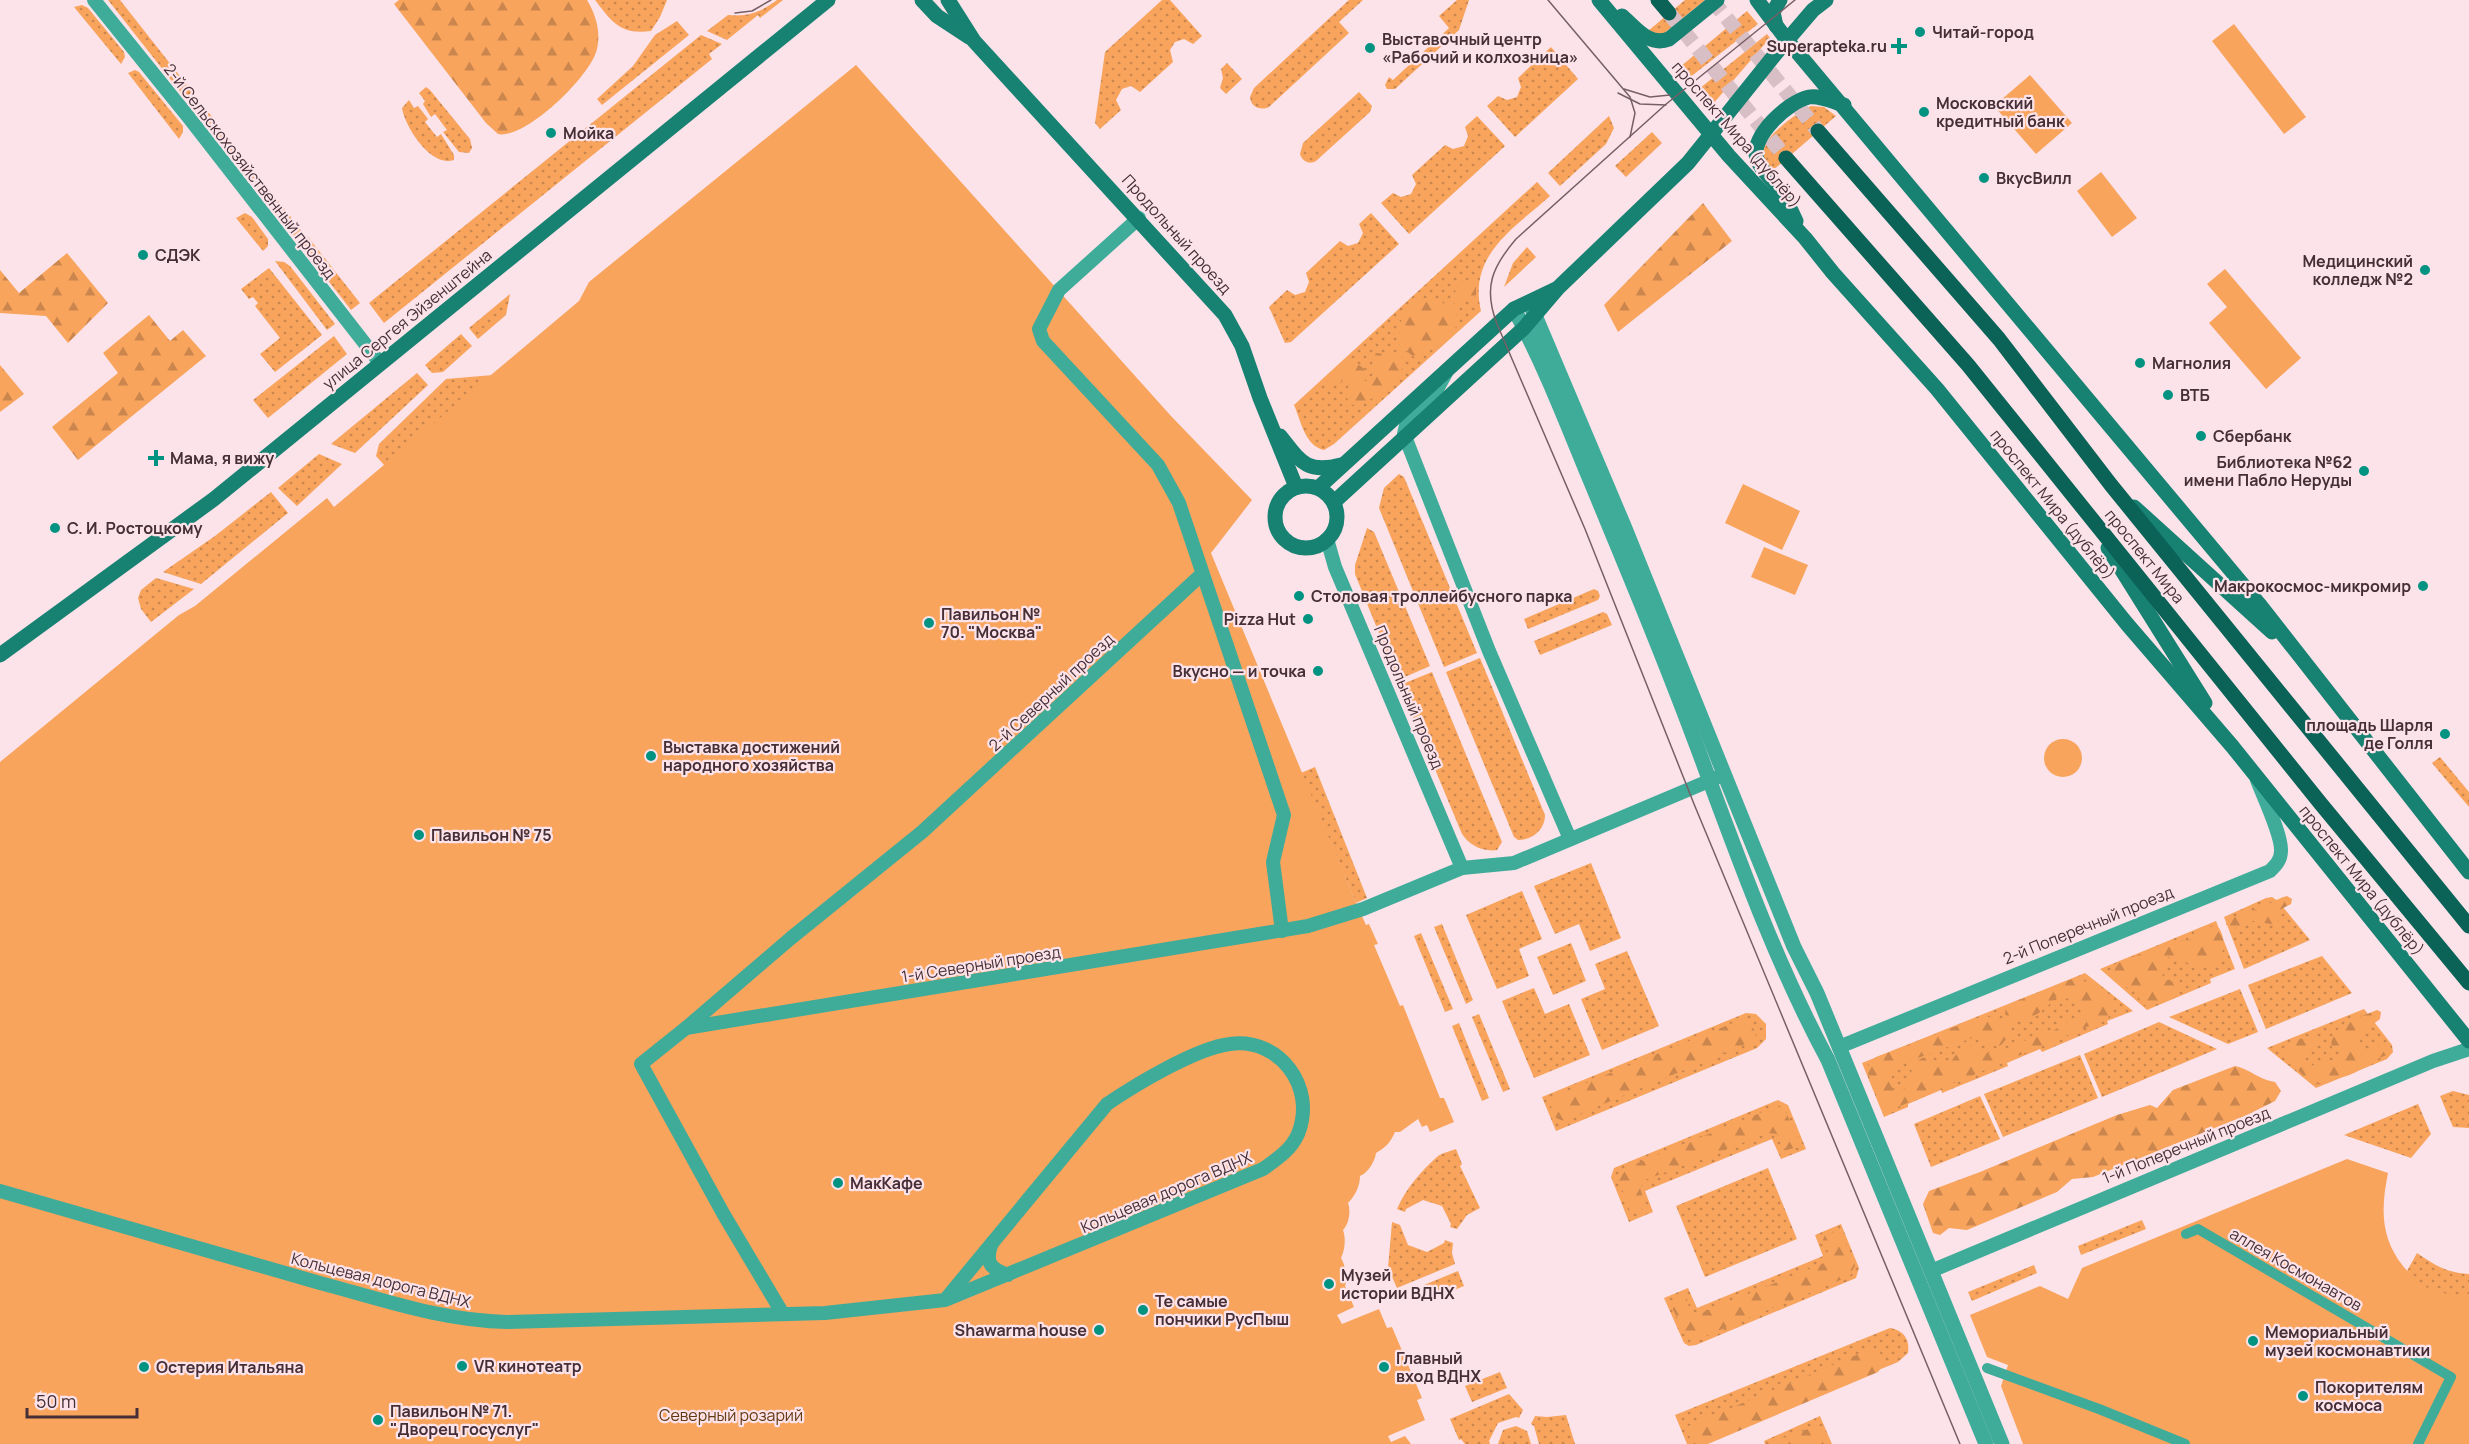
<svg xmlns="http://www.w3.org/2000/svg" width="2469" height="1444" font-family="Manrope,sans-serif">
<defs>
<pattern id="grass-dots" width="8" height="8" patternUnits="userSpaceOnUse" patternTransform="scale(1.5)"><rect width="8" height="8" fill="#f8a45d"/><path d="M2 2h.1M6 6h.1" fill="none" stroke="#cb864e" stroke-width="1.8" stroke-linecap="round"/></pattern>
<pattern id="forest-firs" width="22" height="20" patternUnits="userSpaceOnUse" patternTransform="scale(1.5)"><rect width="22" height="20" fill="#f8a45d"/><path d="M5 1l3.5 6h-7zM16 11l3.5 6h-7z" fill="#cb864e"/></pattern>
</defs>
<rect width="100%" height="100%" fill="#fce3ea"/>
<g fill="url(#grass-dots)">
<polygon points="108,0 120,0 301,230 294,236"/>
<path d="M595 0H667L660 17 651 31C620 35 612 22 595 0Z"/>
<path d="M777 0H783L760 18 758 15 727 40 707 31 728 15C748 17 761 12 777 0Z"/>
<polygon points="1162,0 1170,0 1202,36 1193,44 1184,39 1175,42 1170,50 1173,62 1140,92 1131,86 1122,89 1116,100 1121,110 1100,129 1095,123 1105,52"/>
<path d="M1349 0H1363L1339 22 1349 33 1269 107C1260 111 1251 107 1250 97L1254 88Z"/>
<polygon points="1457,0 1469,0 1459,30 1395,89 1387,89 1385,85 1389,77 1393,80 1449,28 1439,16"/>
<polygon points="1685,0 1705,0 1662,35 1648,31"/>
<polygon points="82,5 88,8 124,52 125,57 121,64 74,7"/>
<polygon points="1747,11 1758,24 1689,78 1680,67"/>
<polygon points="677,21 689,35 602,105 597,99 633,66 655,35"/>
<polygon points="1767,34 1770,38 1712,105 1699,89"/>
<polygon points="701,35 722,44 709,54 712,59 384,323 369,303"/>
<polygon points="1551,47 1578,79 1515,137 1487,106 1498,96 1507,100 1517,97 1521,87 1518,78"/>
<polygon points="1227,63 1242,79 1226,94 1220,88 1223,78 1221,69"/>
<polygon points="135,70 139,72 183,126 183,132 179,139 128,73"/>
<polygon points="426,87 430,90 470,139 472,148 469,153 459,152 443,132 447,130 435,114 431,117 423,104 425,101 419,93"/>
<path d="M1359 92 1372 106 1370 112 1316 161C1309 165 1302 161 1300 154L1303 143Z"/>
<path d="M409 100 414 108 418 106 428 119 425 122 437 137 441 134 454 155V160C431 168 405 127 402 108Z"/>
<path d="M1811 106 1824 107 1836 116 1771 172C1767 164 1762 158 1764 149 1767 134 1798 112 1811 106Z"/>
<polygon points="1477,116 1505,146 1409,234 1381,203 1393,193 1401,197 1411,194 1416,184 1412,175 1445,145 1453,149 1464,146 1468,136 1465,127"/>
<polygon points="1609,116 1614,128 1606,144 1560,186 1548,173"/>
<polygon points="1652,132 1662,143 1626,177 1615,166"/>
<path d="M1537 182 1550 196C1513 229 1468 255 1481 311L1334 444 1324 450C1305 446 1301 421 1294 405Z"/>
<polygon points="245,213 252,217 268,239 268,246 263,251 236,218"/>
<polygon points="1371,213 1399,244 1291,342 1285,343 1269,307 1287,290 1295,295 1305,292 1309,282 1306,273 1340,241 1348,246 1358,243 1363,233 1359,224"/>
<polygon points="308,237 360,303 351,310 299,243"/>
<polygon points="1527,247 1536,257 1504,287 1513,263"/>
<polygon points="275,261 284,262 290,266 335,324 327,330"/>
<polygon points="269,268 322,335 275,372 260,354 280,338 255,306 258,303 253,297 249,299 241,289"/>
<polygon points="510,294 506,315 478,339 469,328"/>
<polygon points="461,334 472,346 443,372 432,373 425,365"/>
<polygon points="334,336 347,354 268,418 253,400"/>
<polygon points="417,373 428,385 355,453 331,444"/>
<polygon points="493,375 385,466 376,456 379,444 446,379"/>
<polygon points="319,454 342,464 297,506 278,488"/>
<polygon points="1399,474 1404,477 1477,653 1444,667 1379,508 1384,488"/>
<polygon points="271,492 288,513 201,584 163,572 215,536"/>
<polygon points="1367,528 1374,532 1430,666 1398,680 1355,574 1355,565"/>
<polygon points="156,578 194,589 151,622 141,609 138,598 141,590"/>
<polygon points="1594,589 1598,591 1600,596 1598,600 1528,629 1524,619"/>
<polygon points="1603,612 1607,614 1612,625 1540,655 1534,641"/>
<path d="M1480 658 1545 815C1545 830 1532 840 1518 840L1514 837 1446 672Z"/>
<path d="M1432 672 1502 842 1497 850C1483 852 1470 846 1462 834L1400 685Z"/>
<polygon points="2440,757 2469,792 2469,807 2432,763"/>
<polygon points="1315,767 1367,898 1356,903 1301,773"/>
<polygon points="1591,863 1621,938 1590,951 1579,924 1555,934 1534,886"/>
<polygon points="1522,891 1542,939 1519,949 1529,976 1497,989 1466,915"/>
<polygon points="2272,897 2278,901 2310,940 2244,969 2224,917 2266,898"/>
<polygon points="2216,921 2235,969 2210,979 2211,983 2147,1010 2100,969"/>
<polygon points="1442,924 1473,1000 1466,1004 1434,927"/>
<polygon points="1421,933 1453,1009 1445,1012 1414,936"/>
<polygon points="1571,943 1586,981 1553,995 1537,957"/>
<polygon points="1627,951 1659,1026 1602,1050 1581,999 1605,989 1595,964"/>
<polygon points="2322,956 2352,993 2266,1029 2248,985"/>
<polygon points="2085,973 2133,1011 2107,1021 2108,1024 2042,1052 2040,1049 2007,1063 2008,1066 1942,1093 1941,1090 1908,1104 1908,1107 1884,1117 1862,1063"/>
<polygon points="1534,988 1545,1014 1569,1004 1590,1055 1534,1078 1502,1001"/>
<polygon points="2240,989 2258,1032 2228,1044 2169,1017"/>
<polygon points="2364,1009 2392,1045 2393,1052 2387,1059 2316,1088 2267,1048"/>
<polygon points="1746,1013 1756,1014 1766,1024 1766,1039 1757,1048 1556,1131 1542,1097"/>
<polygon points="1479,1014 1510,1089 1503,1092 1472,1017"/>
<polygon points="2159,1022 2217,1049 2102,1097 2084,1054"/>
<polygon points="1459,1023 1489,1098 1482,1101 1452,1026"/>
<polygon points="2080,1055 2098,1098 2003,1137 1984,1094"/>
<polygon points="2453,1091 2469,1095 2469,1128 2453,1127 2440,1096"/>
<polygon points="1980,1096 2000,1139 1931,1167 1914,1124"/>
<polygon points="1778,1100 1788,1105 1806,1149 1781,1159 1772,1139 1645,1191 1653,1212 1629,1222 1611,1177 1614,1168"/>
<polygon points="2418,1104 2431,1134 2411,1158 2344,1135"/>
<path d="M1456 1149 1462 1164 1460 1166 1480 1208 1467 1215 1457 1229 1450 1227 1451 1224 1442 1206 1423 1200 1406 1209 1405 1212 1397 1209C1406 1188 1422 1170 1438 1156 1442 1153 1451 1151 1456 1149Z"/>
<polygon points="1768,1168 1797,1239 1705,1277 1676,1206"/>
<polygon points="2142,1220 2146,1229 2081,1255 2078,1246"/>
<polygon points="1392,1222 1400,1225 1408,1245 1427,1252 1444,1243 1445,1240 1453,1243 1452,1253 1455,1264 1397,1288 1388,1268"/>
<polygon points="1841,1224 1859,1268 1856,1278 1696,1345 1689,1346 1684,1343 1664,1298 1688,1288 1697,1308 1823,1256 1815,1235"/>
<path d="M2417 1253C2434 1265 2448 1273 2469 1274V1379L2407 1271Z"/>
<polygon points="2034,1265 2037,1273 1972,1301 1968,1292"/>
<polygon points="1458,1271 1464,1286 1430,1300 1424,1285"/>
<path d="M1890 1328C1904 1330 1910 1340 1908 1353L1898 1362 1699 1444H1687L1675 1415Z"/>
<polygon points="1500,1372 1507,1388 1472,1402 1465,1386"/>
<polygon points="1509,1394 1523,1410 1519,1418 1516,1417 1498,1423 1489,1441 1490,1444 1465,1444 1461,1439 1459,1440 1450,1419"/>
<polygon points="1566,1415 1575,1444 1539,1444 1534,1426 1531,1424 1535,1416 1547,1417"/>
<polygon points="1820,1416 1832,1444 1765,1444 1764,1441"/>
<polygon points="1516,1426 1527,1431 1531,1444 1498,1444 1503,1430"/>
</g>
<g fill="url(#forest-firs)">
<path d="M399 0H587C596 15 601 32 597 49 591 76 525 140 498 134L486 123 394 4Z"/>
<polygon points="1703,203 1732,241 1618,332 1604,305"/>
<polygon points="67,253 108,303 68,343 46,316 0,313 0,270 19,293"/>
<polygon points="1473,280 1476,283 1476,294 1472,302 1461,300 1456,305 1453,302 1457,294 1454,289 1459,281"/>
<path d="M1433 297C1441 302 1452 307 1456 314 1465 333 1428 354 1414 357L1400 346V323L1413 300Z"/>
<polygon points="149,315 170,341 183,330 206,356 78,460 52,427 118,373 103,353"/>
<path d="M1390 351 1402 355C1409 381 1373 402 1352 405L1346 397 1351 376H1344L1340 384 1333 385 1328 383 1327 378C1341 366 1346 353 1364 369V380L1367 382 1375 372V366L1372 362 1376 353 1386 354Z"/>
<polygon points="0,365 24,394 0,412"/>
<path d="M2287 896 2292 899 2291 904 2272 914 2279 918 2277 925 2253 921 2235 928 2226 925 2227 920C2236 915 2245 913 2255 910 2267 906 2275 899 2287 896Z"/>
<path d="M2208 926 2219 928C2226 939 2225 957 2214 965H2195L2167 957 2165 960 2169 966 2162 976V979L2180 983 2181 990 2175 995 2149 1007 2139 1002 2140 994 2124 986 2112 977V970L2120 962 2175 940 2189 941 2196 930Z"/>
<path d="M2072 979 2093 983 2098 989 2109 994 2114 1006 2108 1018 1893 1109 1887 1110 1881 1106 1867 1071 1869 1063 1876 1057 1983 1016 2002 1019 2009 1022 2011 1034 2000 1046C1989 1046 1983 1038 1972 1038L1899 1065C1891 1074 1887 1082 1895 1092H1901C1911 1085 1908 1071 1917 1062 1927 1051 1937 1065 1949 1064L1962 1047 1973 1046 1986 1053 2004 1050 2016 1043 2027 1040 2038 1032 2053 1031 2068 1021 2082 1019 2086 1009 2071 999 2056 997C2046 1010 2028 1023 2010 1020L2005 1014 2006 1007 2012 1003Z"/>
<path d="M2377 1010 2381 1012 2380 1019 2365 1030 2359 1043 2367 1050 2387 1043 2392 1049 2390 1054C2373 1058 2361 1073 2343 1077 2330 1080 2330 1077 2316 1085 2303 1079 2291 1062 2285 1050L2289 1042 2310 1036 2316 1040 2312 1049 2305 1055V1062L2311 1066 2324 1060H2340L2342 1051 2332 1048C2327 1025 2361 1017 2377 1010Z"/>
<polygon points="1745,1018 1750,1021 1756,1034 1753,1041 1563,1121 1556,1118 1549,1102 1552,1097"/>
<path d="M2235 1066C2250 1069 2259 1080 2275 1082L2281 1091 2275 1101 2247 1115 2093 1177 2072 1179 2057 1192 1967 1230 1949 1228 1940 1235 1933 1233 1923 1204 1929 1191 1980 1172 2117 1115 2150 1105 2157 1108 2173 1090Z"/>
<polygon points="1777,1106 1784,1109 1800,1141 1797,1147 1787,1150 1782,1147 1777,1134 1768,1133 1645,1180 1640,1188 1645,1204 1641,1211 1635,1213 1629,1210 1618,1177 1623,1169"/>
<polygon points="1834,1232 1841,1234 1855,1265 1850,1276 1696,1340 1687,1336 1671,1306 1674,1298 1680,1296 1687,1299 1690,1311 1699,1314 1824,1263 1829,1253 1822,1242 1825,1235"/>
<path d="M1873 1348 1880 1352 1883 1365 1878 1372 1708 1444H1696C1690 1439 1687 1434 1688 1426Z"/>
<polygon points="1816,1426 1824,1429 1830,1444 1776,1444 1778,1440"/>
</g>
<g fill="#f8a45d">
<polygon points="2234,24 2306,117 2284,134 2212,41"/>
<path d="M856 65 1171 416 1252 500 1211 553 1356 903 1366 925 1369 924 1378 944 1374 945 1400 1006 1403 1005 1440 1098H1444L1454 1122 1430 1132 1427 1125 1422 1127 1418 1119 1400 1132H1395C1391 1142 1385 1148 1376 1153 1375 1161 1368 1173 1360 1176 1360 1186 1355 1196 1348 1203 1351 1211 1349 1224 1343 1230 1346 1238 1345 1250 1341 1258 1345 1264 1348 1279 1345 1286L1354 1307 1337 1315 1342 1324 1379 1309 1387 1328 1392 1327 1422 1398 1417 1400 1425 1420 1388 1436 1391 1442 1405 1436 1411 1444H0V762L179 615 195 606 327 498 334 507 579 301 589 282Z"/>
<polygon points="2030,75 2072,123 2036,154 1994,106"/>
<polygon points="2101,172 2137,218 2112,237 2077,191"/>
<polygon points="2225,269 2301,358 2266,389 2209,323 2227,307 2207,284"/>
<polygon points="1743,484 1800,511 1782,550 1725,523"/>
<polygon points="1764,547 1808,565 1795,595 1751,577"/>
<circle cx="2063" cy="758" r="19"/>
<path d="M2347 1159 2388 1173C2381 1208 2380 1237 2403 1266 2409 1273 2416 1281 2424 1286 2437 1293 2454 1295 2469 1297V1444H2023L2001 1386 2008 1365 1987 1357 1970 1315 2040 1286 2068 1299 2082 1268Z"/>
</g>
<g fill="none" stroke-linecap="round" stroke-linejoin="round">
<g stroke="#d8bfc6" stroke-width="15" stroke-dasharray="15 8" stroke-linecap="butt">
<polyline points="1712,0 1818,131"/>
<polyline points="1669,13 1786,158"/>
</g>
<g stroke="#3fac9a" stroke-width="10">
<polyline points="2186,1234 2198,1229 2451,1377 2418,1444"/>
<polyline points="1987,1368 2099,1409 2185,1444"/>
</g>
<g stroke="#3fac9a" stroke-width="14">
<polyline points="94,0 190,119 380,363"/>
<polyline points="1139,218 1059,290 1039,329 1043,341 1158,465 1179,503 1284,815 1273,862 1282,931"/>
<polyline points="1446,373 1433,397 1407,421 1404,434 1489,651 1570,839"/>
<polyline points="1327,539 1335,567 1462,868"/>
<polyline points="686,1028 1308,926 1363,909 1462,868 1514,863 1723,775"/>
<path d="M1839 1047 2270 871C2276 865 2281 860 2281 851 2282 835 2263 796 2257 780"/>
<path d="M0 1191C107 1221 213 1253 320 1283 381 1299 442 1321 507 1322L825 1313 945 1300 1263 1169C1277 1159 1291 1150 1298 1134 1317 1087 1279 1037 1230 1044 1196 1048 1135 1085 1107 1104L945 1300"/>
<path d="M992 1243C985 1261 989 1269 1008 1275"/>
<polyline points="1931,1271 2433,1061 2469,1049"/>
<polyline points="783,1314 724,1215 641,1064 686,1028 791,938 922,832 1201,575"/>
</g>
<g stroke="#3fac9a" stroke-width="15">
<polyline points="1531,306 1624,526 1794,947 1817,993 2002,1444"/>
<path d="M1514 309C1543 362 1565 419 1588 475 1630 576 1672 677 1709 779 1744 874 1780 971 1828 1060L1986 1444"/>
</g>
<g stroke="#178172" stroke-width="15">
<polyline points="922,0 937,16 969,37"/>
<polyline points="948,0 974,41 1225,315 1242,346 1260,398 1296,487"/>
<polyline points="1599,0 1729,156 1805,238 1833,273 1937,389 2127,624 2232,746 2469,1041"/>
<polyline points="1757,0 1787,40 2259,604 2469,872"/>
<path d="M1622 16C1636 28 1649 47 1669 39L1717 0"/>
<polyline points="1776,26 1773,12 1780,0"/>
<path d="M1796 221C1791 210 1786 199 1779 189 1772 179 1761 171 1757 159 1749 137 1789 101 1809 97 1820 95 1833 102 1844 105"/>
<path d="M1280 436C1300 461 1306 474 1341 465"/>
<circle cx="1306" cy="517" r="31"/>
<polyline points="1318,488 1514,309 1556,289"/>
<polyline points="1334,502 1524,328 1559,287 1688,163 1777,52 1813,10 1826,0"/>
<polyline points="2134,507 2272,632"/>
<polyline points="2108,548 2205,703"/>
<polyline points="0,655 214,499 828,0"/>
</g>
<g stroke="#0b6256" stroke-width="15">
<polyline points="1658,0 1669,13"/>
<polyline points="1818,131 1999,339 2111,485 2469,926"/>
<polyline points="1786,158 1968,365 2321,804 2469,983"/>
</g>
<g stroke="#775f66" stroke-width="1.5">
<polyline points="1548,0 1630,97 1635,113 1630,137"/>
<path d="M1795 0 1665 105 1516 239C1492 267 1483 288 1497 324L1585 529 1694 804 1960 1444"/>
<polyline points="735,13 752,11 771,0"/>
<polyline points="1624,89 1650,97 1670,95"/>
<polyline points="1618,93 1640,104 1666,105"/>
</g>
</g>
<g fill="#009381" stroke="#fce3ea" stroke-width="2">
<circle cx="1920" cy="32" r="6"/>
<path d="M1896 37h6v6h6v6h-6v6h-6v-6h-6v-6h6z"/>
<circle cx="1370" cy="48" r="6"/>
<circle cx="1924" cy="112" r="6"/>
<circle cx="551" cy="133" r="6"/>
<circle cx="1984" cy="178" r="6"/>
<circle cx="143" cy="255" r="6"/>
<circle cx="2425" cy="270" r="6"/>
<circle cx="2140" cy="363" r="6"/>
<circle cx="2168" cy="395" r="6"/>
<circle cx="2201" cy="436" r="6"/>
<path d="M153 449h6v6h6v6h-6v6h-6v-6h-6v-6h6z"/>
<circle cx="2364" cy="471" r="6"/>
<circle cx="55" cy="528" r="6"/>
<circle cx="2423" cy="586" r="6"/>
<circle cx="1299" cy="596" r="6"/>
<circle cx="1308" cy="619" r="6"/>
<circle cx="929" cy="623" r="6"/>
<circle cx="1318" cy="671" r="6"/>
<circle cx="2445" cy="734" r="6"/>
<circle cx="651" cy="756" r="6"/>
<circle cx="419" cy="835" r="6"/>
<circle cx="838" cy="1183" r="6"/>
<circle cx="1329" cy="1284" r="6"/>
<circle cx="1143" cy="1310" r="6"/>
<circle cx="1099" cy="1330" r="6"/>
<circle cx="2253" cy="1341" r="6"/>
<circle cx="462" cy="1366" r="6"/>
<circle cx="144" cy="1367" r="6"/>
<circle cx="1384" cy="1367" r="6"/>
<circle cx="2303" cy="1396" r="6"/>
<circle cx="378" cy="1420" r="6"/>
</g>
<g text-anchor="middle" stroke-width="4.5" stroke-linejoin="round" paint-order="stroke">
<g font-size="16" font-weight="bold" fill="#462f36" stroke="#fce3ea" text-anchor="start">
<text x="1932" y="38">Читай-город</text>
<text x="1382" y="45">Выставочный центр<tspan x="1382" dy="18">«Рабочий и колхозница»</tspan></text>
<text x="1887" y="52" text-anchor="end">Superapteka.ru</text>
<text x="1936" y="109">Московский<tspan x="1936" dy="18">кредитный банк</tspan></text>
<text x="563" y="139">Мойка</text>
<text x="1996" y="184">ВкусВилл</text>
<text x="155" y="261">СДЭК</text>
<text x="2413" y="267" text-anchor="end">Медицинский<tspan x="2413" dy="18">колледж №2</tspan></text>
<text x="2152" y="369">Магнолия</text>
<text x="2180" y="401">ВТБ</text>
<text x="2213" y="442">Сбербанк</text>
<text x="170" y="464">Мама, я вижу</text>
<text x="2352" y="468" text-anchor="end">Библиотека №62<tspan x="2352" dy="18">имени Пабло Неруды</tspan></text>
<text x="67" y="534">С. И. Ростоцкому</text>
<text x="2411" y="592" text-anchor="end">Макрокосмос-микромир</text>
<text x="1311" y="602">Столовая троллейбусного парка</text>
<text x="941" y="620">Павильон №<tspan x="941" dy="18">70. "Москва"</tspan></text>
<text x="1296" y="625" text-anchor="end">Pizza Hut</text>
<text x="1306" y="677" text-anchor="end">Вкусно — и точка</text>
<text x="2433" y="731" text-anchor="end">площадь Шарля<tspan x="2433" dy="18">де Голля</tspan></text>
<text x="663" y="753">Выставка достижений<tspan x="663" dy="18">народного хозяйства</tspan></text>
<text x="431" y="841">Павильон № 75</text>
<text x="850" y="1189">МакКафе</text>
<text x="1341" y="1281">Музей<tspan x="1341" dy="18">истории ВДНХ</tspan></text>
<text x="1155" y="1307">Те самые<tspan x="1155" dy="18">пончики РусПыш</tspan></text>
<text x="1087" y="1336" text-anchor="end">Shawarma house</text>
<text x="2265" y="1338">Мемориальный<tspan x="2265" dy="18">музей космонавтики</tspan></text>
<text x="1396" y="1364">Главный<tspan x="1396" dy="18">вход ВДНХ</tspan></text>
<text x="474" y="1372">VR кинотеатр</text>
<text x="156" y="1373">Остерия Итальяна</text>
<text x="2315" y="1393">Покорителям<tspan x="2315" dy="18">космоса</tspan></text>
<text x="390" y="1417">Павильон № 71.<tspan x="390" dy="18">"Дворец госуслуг"</tspan></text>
</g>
<g font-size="16" fill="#462f36" stroke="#fce3ea">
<text transform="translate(1737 134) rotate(49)" y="6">проспект Мира (дублёр)</text>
<text transform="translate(250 171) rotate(52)" y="6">2-й Сельскохозяйственный проезд</text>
<text transform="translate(1177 234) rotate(48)" y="6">Продольный проезд</text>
<text transform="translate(407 319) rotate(-39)" y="6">улица Сергея Эйзенштейна</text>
<text transform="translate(2053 504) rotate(51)" y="6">проспект Мира (дублёр)</text>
<text transform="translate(2145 556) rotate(51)" y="6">проспект Мира</text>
<text transform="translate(1051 692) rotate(-43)" y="6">2-й Северный проезд</text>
<text transform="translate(1409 697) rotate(67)" y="6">Продольный проезд</text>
<text transform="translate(2362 880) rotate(51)" y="6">проспект Мира (дублёр)</text>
<text transform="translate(2088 925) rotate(-22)" y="6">2-й Поперечный проезд</text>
<text transform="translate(981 964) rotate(-9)" y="6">1-й Северный проезд</text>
<text transform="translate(2186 1145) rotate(-22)" y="6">1-й Поперечный проезд</text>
<text transform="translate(1166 1192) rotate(-23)" y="6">Кольцевая дорога ВДНХ</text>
<text transform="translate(2296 1269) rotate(30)" y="6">аллея Космонавтов</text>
<text transform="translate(381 1280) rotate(14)" y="6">Кольцевая дорога ВДНХ</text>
</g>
<g font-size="16" fill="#633911" stroke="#fce3ea">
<text x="731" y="1421">Северный розарий</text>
</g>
</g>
<path d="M27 1408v9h110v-9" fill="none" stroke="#462f36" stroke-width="3"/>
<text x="36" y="1408" font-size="18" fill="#462f36" stroke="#fce3ea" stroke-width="4.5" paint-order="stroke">50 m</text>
</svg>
